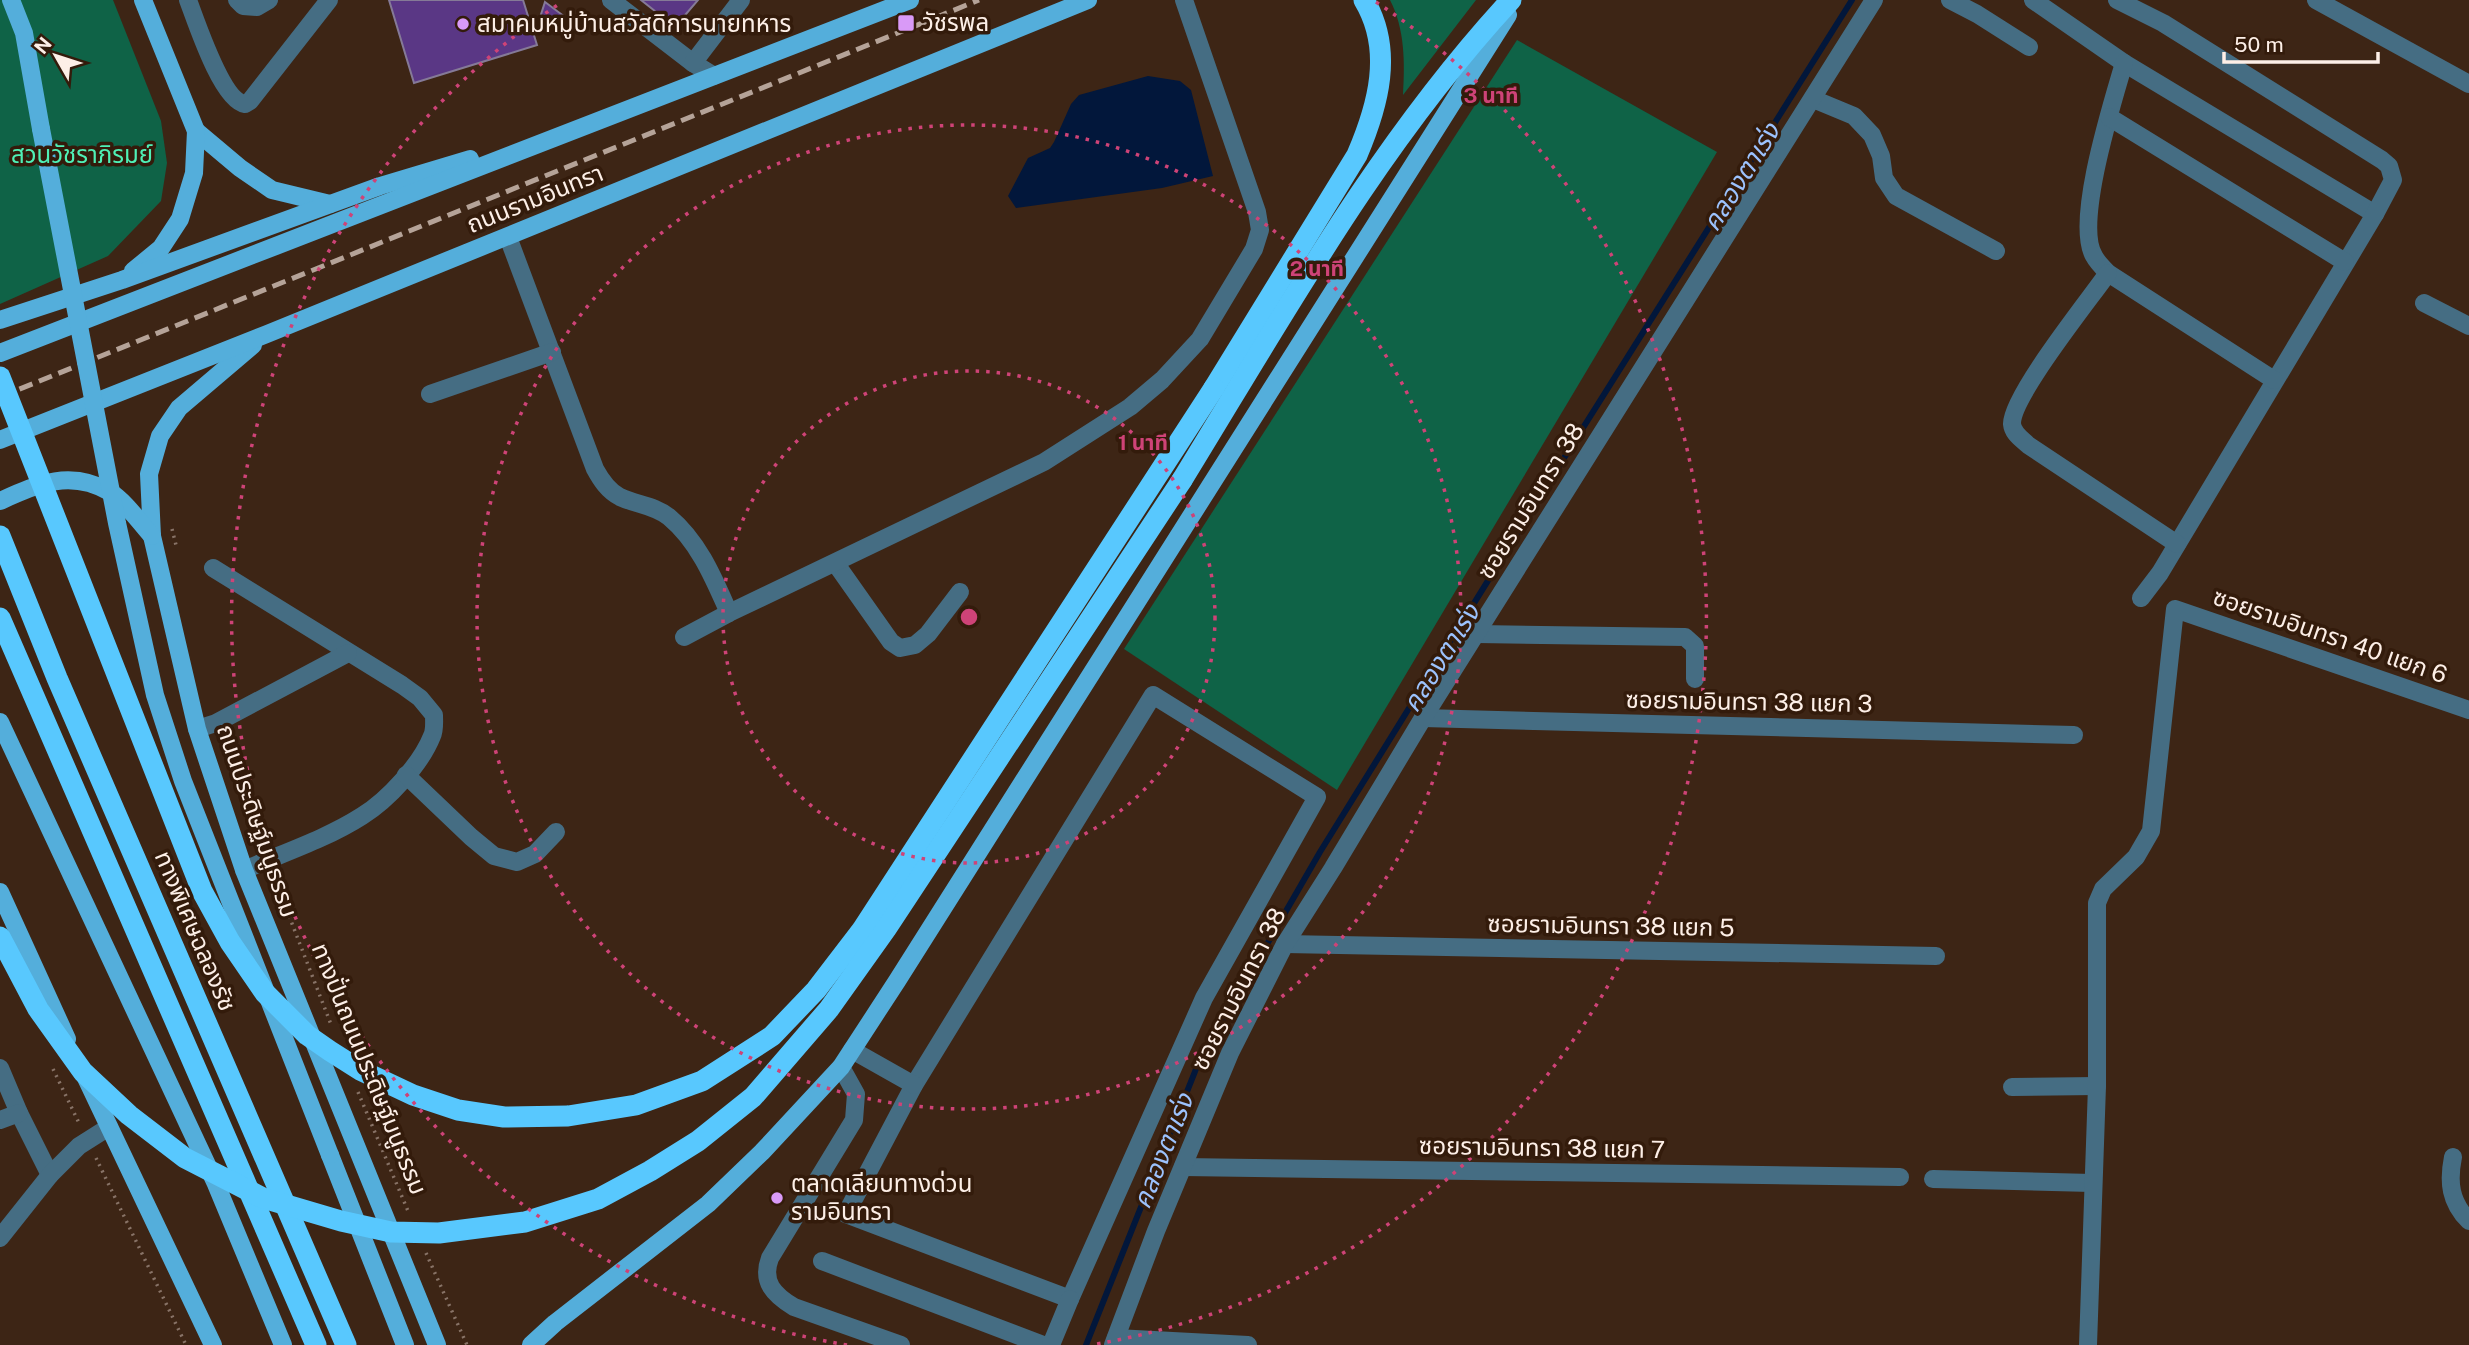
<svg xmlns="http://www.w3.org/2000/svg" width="2469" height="1345" font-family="'Public Sans','Noto Sans Thai',sans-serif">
<rect width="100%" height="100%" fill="#3d2515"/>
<g fill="#0f6347">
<polygon points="0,0 113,0 161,121 167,163 161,201 108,256 0,304"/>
<path d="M1390 0H1476L1403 95C1405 63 1405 29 1390 0Z"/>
<polygon points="1517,40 1717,152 1337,790 1124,649"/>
</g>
<polygon fill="#02173b" points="1148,76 1180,81 1191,90 1213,176 1162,188 1016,208 1008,196 1028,158 1050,148 1054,142 1071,104 1079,95"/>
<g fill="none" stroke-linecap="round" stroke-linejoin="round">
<polyline stroke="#02173b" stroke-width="6" points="1086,1345 1198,1064 1320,852 1559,466 1852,0"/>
</g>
<g fill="#5a3785" stroke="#857a97" stroke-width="2">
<polygon points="389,0 523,0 537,45 414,83"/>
<polygon points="641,0 698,0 680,21 670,23"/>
<polygon points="545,2 573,23 535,33"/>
</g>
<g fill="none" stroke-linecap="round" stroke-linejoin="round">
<g stroke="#887367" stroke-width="3.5" stroke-dasharray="2 5" stroke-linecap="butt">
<polyline points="172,529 176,545"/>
<polyline points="227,753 261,844"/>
<polyline points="274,877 332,1027"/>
<polyline points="53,1069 80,1125"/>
<polyline points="358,1092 408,1211"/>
<polyline points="96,1158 186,1345"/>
<polyline points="426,1253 467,1345"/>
</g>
<g stroke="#456d83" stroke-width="18">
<path d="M188 0C196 21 222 101 245 104L250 101 329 0"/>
<polyline points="237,0 243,6 257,7 269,0"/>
<polyline points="611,0 693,63 714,76"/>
<polyline points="1950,0 1977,14 2029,47"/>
<polyline points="2033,0 2124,63 2375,214"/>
<polyline points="2117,0 2163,23 2382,160 2389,166 2393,180 2375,214 2160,573 2141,598"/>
<polyline points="2316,0 2469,84"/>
<polyline points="693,63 741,0"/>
<path d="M2124 63C2113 101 2074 223 2094 256 2097 262 2103 268 2108 273L2274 380"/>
<polyline points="1813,99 1854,116 1872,135 1881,156 1884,178 1896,196 1996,251"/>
<polyline points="2109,117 2345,262"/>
<path d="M508 237 595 469C601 480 608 491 620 497 637 505 654 505 669 517 699 542 714 579 729 613"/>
<path d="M2108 273C2089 300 2011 397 2012 424 2013 434 2022 439 2028 445L2177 544"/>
<polyline points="2424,303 2469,326"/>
<polyline points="430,394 552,352"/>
<polyline points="836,564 891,642 900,648 915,645 928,634 960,592"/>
<path d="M213 568 402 685 420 698 434 715C434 722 435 730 432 736 421 764 388 800 362 816 326 839 283 853 244 870"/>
<polyline points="1477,634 1685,637 1695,646 1695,679"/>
<polyline points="684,637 729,613 1044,462 1130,407 1162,380 1200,339 1254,249 1260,230 1257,212 1184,0"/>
<polygon points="1153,695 1317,797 1204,998 1070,1299 846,1214 914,1085"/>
<polyline points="1423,718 2074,735"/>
<polyline points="197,729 216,723 348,653"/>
<polyline points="406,775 471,837 494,856 517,862 535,854 556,832"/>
<polyline points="1285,944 1936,956"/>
<polyline points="852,1050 914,1085"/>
<path d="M841 1067 856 1094 854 1120 770 1258C761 1282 774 1295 794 1307L901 1345"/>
<polyline points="0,1068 19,1113 50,1175"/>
<polyline points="2012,1087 2097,1086"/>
<polyline points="0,1120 19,1113"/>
<path d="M2453 1157C2448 1182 2450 1202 2469 1221"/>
<polyline points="1183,1167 1900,1177"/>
<polyline points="1933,1179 2092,1183"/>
<polyline points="0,1238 50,1175 79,1146 109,1127"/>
<polyline points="822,1261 1043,1345"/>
<polyline points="1116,1338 1248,1345"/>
<polyline points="1051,1345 1070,1299"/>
<polyline points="1113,1345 1156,1231 1230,1053 1285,944 1333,868 1423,718 1874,0"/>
<polyline points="2088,1345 2097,1086 2097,903 2103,889 2136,857 2151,831 2175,609 2469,710"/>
</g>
<g stroke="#54aedb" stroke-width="18">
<polyline points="11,0 24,33 41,129"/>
<polyline points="196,131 240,168 272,190 330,204"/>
<polyline points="133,271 161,248 180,219 194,173 196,131 143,0"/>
<polyline points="0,320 122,280 380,186 470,159"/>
<polyline points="253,345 179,408 160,436 149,474 152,536 197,729 244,870 437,1345"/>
<polyline points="0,353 910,0"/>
<polyline points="0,440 267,334 1088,0"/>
<path d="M0 501C38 484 70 469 110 492 124 500 141 524 152 536"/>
<polyline points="0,722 216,1184 283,1345"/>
<polyline points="0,892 67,1039"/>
<polyline points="85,1076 213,1345"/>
<polyline points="330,1155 405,1345"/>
<polyline points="531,1345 555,1323 708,1204 762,1152 841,1067 897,981 1508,15"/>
</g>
<g stroke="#58c8fe" stroke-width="21">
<path d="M1214 388 1357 155C1378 106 1394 50 1364 0"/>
<path d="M1182 480C1284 314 1378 144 1511 0"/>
<polyline points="0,536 57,678 346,1345"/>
<polyline points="0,618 316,1345"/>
</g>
<polyline stroke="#b5a398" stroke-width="5" stroke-dasharray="14 7" stroke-linecap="butt" points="0,397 979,0"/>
<polyline stroke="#54aedb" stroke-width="18" points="41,129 117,523 155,695 183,781 330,1155"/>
<g stroke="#58c8fe" stroke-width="21">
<polyline points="0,377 202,891 230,942 265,993 307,1035 330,1051 360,1070 413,1095 458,1110 504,1117 568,1116 636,1105 702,1081 772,1036 816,990 862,930 1214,388"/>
<polyline points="0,937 38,1009 83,1072 129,1115 185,1158 263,1198 341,1221 391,1232 439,1233 525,1222 598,1199 650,1171 698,1141 753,1097 829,1009 886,929 1182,480"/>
</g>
</g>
<g fill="none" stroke="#ce4377" stroke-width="3.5" stroke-dasharray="3.5 7">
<circle cx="969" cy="617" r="246"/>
<circle cx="969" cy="617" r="492"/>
<path d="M847 1345A738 738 0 0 1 562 2M1376 2A738 738 0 0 1 1091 1345"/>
</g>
<g fill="#d99af7" stroke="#331b0b" stroke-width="2.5">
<rect x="897" y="14" width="18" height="18" rx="3.5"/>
<circle cx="463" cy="24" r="7"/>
<circle cx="777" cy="1198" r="7"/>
</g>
<g text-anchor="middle" stroke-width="7" stroke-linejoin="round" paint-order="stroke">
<g font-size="24" fill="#fdefe7" stroke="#331b0b" text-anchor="start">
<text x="922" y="31">วัชรพล</text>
<text x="477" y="32">สมาคมหมู่บ้านสวัสดิการนายทหาร</text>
<text x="791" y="1192">ตลาดเลียบทางด่วน<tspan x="791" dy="28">รามอินทรา</tspan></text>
</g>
<g font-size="24" fill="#4ff0b6" stroke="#331b0b">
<text x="82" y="163">สวนวัชราภิรมย์</text>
</g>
<g font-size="24" fill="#fdefe7" stroke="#331b0b">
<text transform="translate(535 199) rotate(-22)" y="8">ถนนรามอินทรา</text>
<text transform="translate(1531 501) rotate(-58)" y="8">ซอยรามอินทรา 38</text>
<text transform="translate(2330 636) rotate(19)" y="8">ซอยรามอินทรา 40 แยก 6</text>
<text transform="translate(1749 702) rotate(1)" y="8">ซอยรามอินทรา 38 แยก 3</text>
<text transform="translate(257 821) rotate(71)" y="8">ถนนประดิษฐ์มนูธรรม</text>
<text transform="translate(1611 926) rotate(1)" y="8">ซอยรามอินทรา 38 แยก 5</text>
<text transform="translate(195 931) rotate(67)" y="8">ทางพิเศษฉลองรัช</text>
<text transform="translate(1239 989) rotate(-63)" y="8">ซอยรามอินทรา 38</text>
<text transform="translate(369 1069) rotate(68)" y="8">ทางปั่นถนนประดิษฐ์มนูธรรม</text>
<text transform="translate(1542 1148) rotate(1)" y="8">ซอยรามอินทรา 38 แยก 7</text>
</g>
<g font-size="26" font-style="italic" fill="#9cc2fd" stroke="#331b0b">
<text transform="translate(1741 177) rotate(-58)" y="9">คลองตาเร่ง</text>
<text transform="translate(1441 658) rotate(-58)" y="9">คลองตาเร่ง</text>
<text transform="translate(1163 1151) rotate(-68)" y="9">คลองตาเร่ง</text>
</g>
</g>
<circle cx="969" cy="617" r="10" fill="#ce4377" stroke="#331b0b" stroke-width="3.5"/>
<g font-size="21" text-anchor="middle" font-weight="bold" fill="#ce4377" stroke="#331b0b" stroke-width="7" stroke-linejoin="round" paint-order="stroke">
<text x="1491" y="103">3 นาที</text>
<text x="1317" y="276">2 นาที</text>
<text x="1143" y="450">1 นาที</text>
</g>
<g transform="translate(56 56) rotate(309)" stroke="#331b0b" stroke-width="5" paint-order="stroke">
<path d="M0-5L12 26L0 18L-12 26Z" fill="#fdefe7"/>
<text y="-10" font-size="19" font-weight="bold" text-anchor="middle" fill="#fdefe7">N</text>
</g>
<path d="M2224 52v10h154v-10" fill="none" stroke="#fdefe7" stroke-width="3.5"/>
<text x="2234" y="52" font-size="21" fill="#fdefe7" stroke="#331b0b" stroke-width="5" paint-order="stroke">50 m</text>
</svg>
